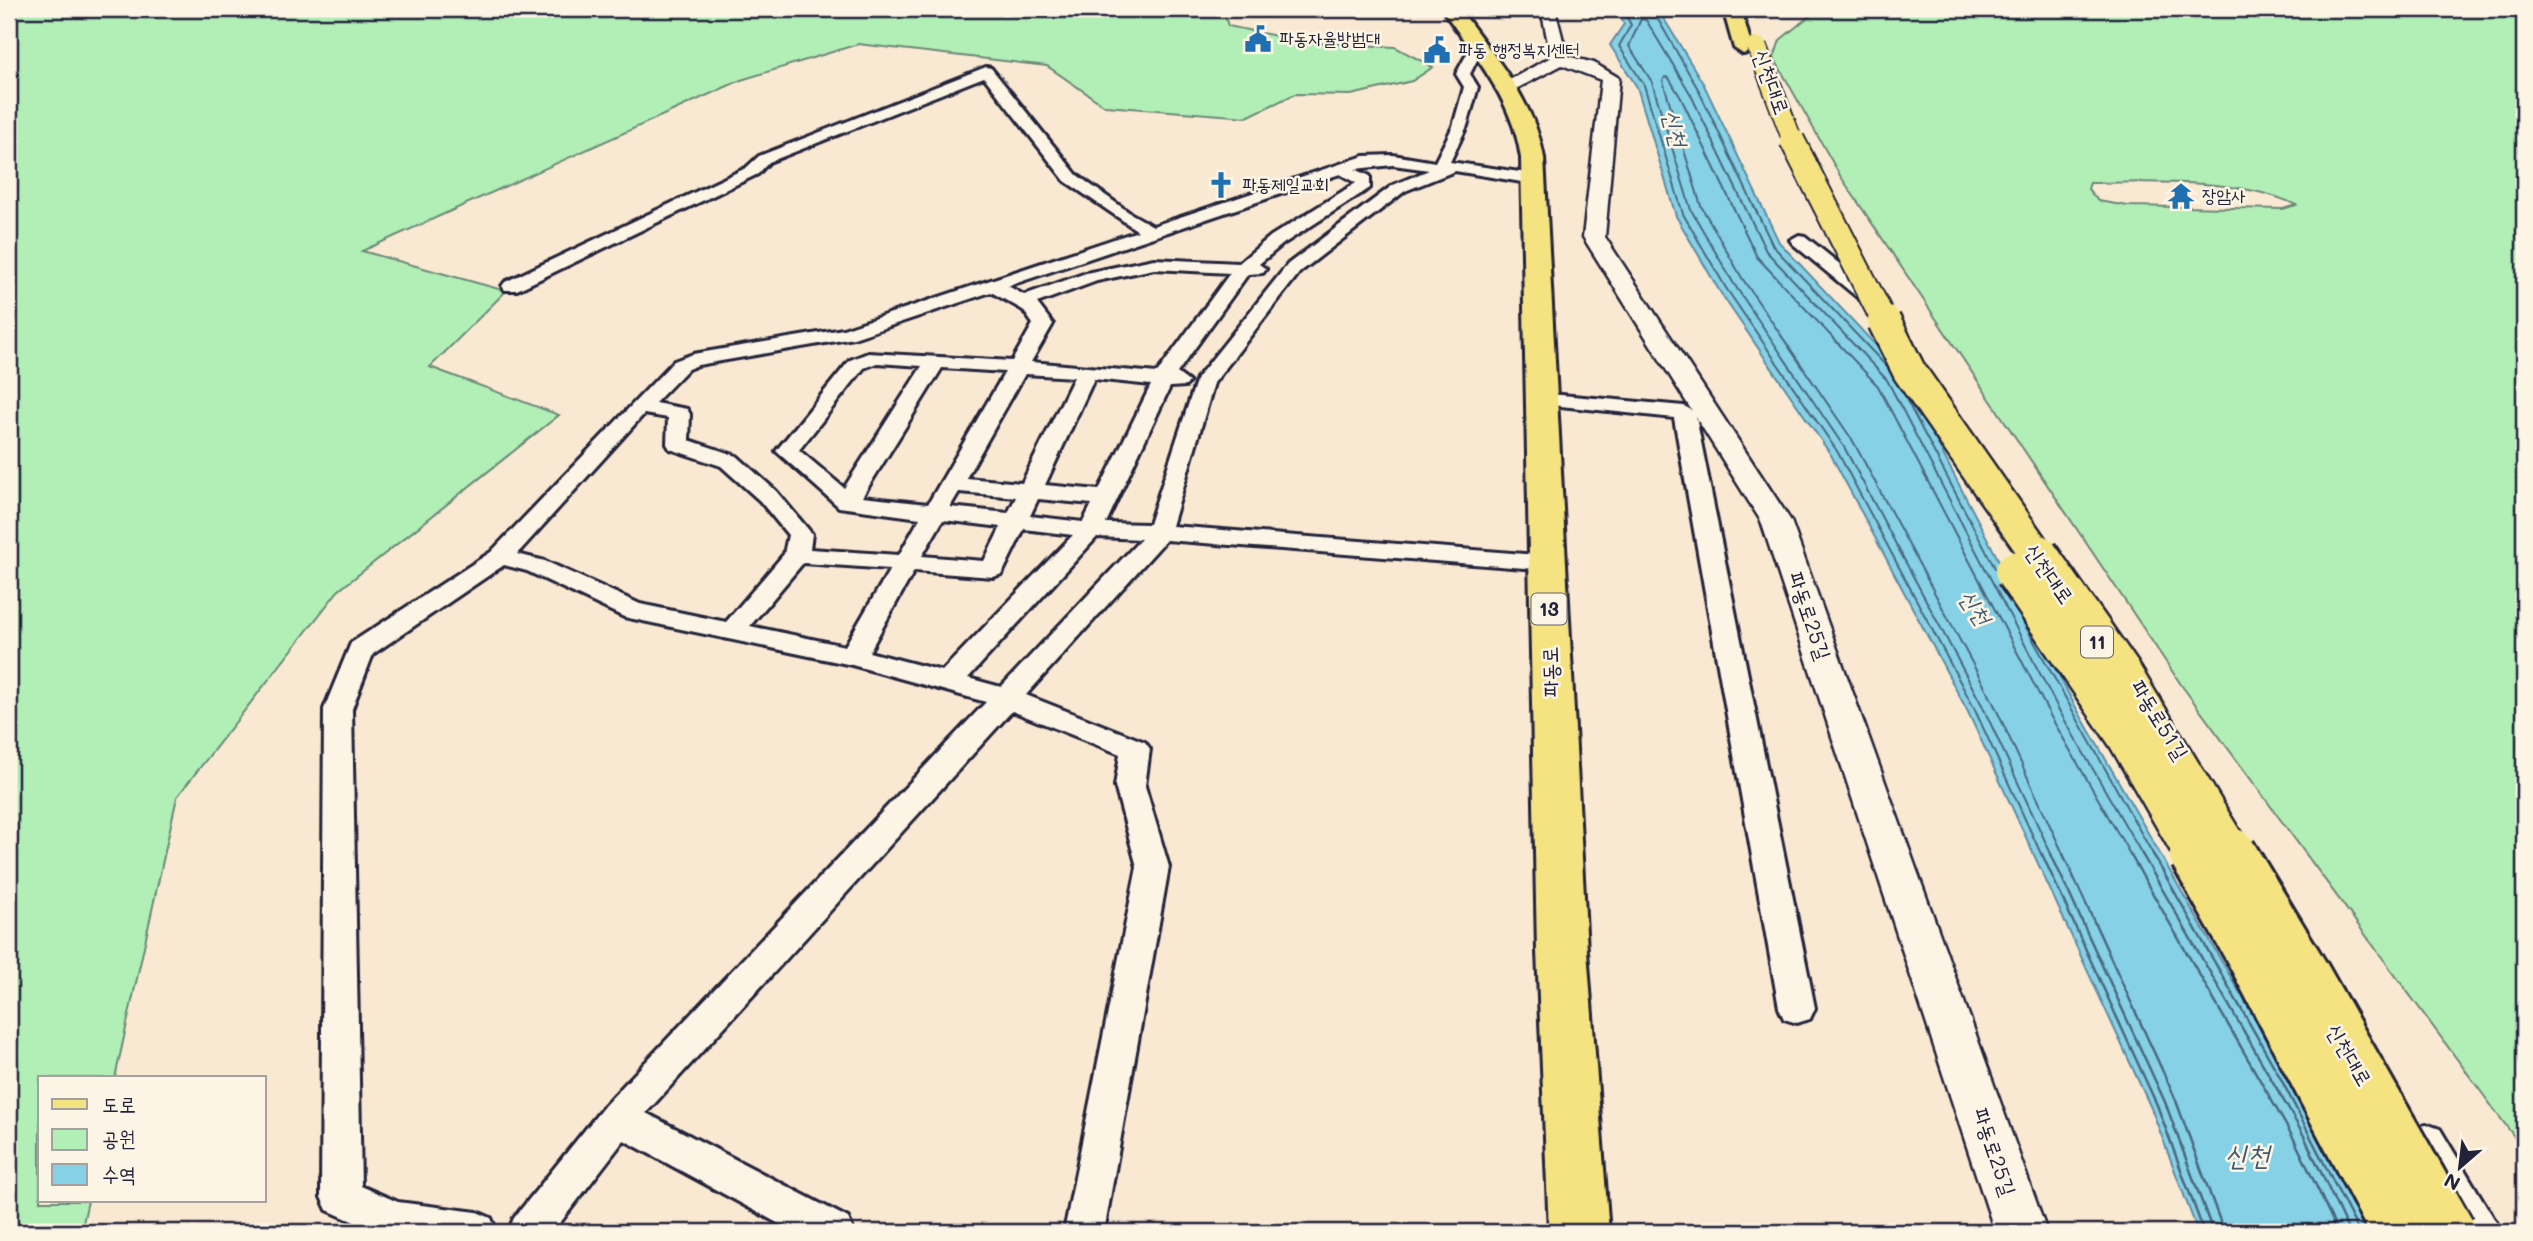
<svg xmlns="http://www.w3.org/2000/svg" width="2533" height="1241" font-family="Mali,'Poor Story',sans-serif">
<rect width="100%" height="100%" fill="#fae9d2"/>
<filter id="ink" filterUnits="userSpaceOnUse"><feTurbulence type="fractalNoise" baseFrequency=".0143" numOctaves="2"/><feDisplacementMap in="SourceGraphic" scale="14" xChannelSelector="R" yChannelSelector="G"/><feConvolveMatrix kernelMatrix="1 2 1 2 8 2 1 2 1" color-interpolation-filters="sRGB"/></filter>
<g filter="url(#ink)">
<g fill="#b2efb6" stroke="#6a8878" stroke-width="2" fill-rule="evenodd">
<polygon points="9,9 1223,9 1228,26 1306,42 1395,47 1433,67 1412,81 1351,95 1295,94 1247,117 1105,106 1047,66 858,44 741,80 362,251 506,291 430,367 559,415 338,591 177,797 115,1078 40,1078 40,1201 88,1201 81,1232 9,1232"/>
<path d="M1818 9H2524V1150L2182 686 1839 174 1774 58 1780 40ZM2090 183C2150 182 2242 178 2296 205L2283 209 2128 206 2098 201 2088 189Z"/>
</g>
<polygon fill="#86d1e6" stroke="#5e8ba2" stroke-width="2" points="1615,9 1658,9 1704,85 1779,242 1899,370 2074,704 2318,1129 2367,1232 2198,1232 2151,1108 1968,712 1831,455 1720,292 1676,216 1637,87 1610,45 1624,24"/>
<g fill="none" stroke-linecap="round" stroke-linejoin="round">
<g stroke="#4a687f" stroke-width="2">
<polyline points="1623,9 1631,25 1619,46 1644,85 1683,214 1726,288 1837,451 1974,708 2042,856"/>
<polyline points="1652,9 1698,89 1773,246 1887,367"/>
<polyline points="1906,399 1995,568"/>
<polyline points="2023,622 2154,856"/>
<polyline points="2052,856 1982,705 1844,447 1734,284 1691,210 1652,82 1629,46 1641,19 1646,20 1690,93 1766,251 1887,380 2060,712 2143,856"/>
<polyline points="2064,856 1992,700 1853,441 1742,278 1701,206 1663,81 1665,77 1669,78 1681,98 1757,257 1878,386 2051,717 2131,856"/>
</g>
<g stroke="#4a687f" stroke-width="2.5">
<polyline points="2042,854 2157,1105 2204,1232"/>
<polyline points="2051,854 2165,1102 2213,1232"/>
<polyline points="2063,854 2175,1098 2224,1232"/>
<polyline points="2130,854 2295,1141 2338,1232"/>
<polyline points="2142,854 2304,1136 2349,1232"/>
<polyline points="2153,854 2280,1077 2359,1232"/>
</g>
<defs>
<g id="minor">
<path d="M1481 49 1487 53 1478 58 1470 74 1478 87 1467 126 1450 162 1534 174 1542 179 1534 184 1455 171 1405 191 1300 272 1214 383 1172 526 1549 556 1558 558 1561 563 1558 568 1549 570 1166 540 1026 695 1145 742 1150 749 1145 786 1169 867 1104 1232H1064L1137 867 1115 786 1120 754 1012 711 646 1113 848 1218 854 1232H794L624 1140 553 1232H508L514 1218 605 1105 986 702 852 665 624 617 527 571 504 565 373 654 352 709 361 1186 398 1202 477 1212 491 1218 497 1232H377L327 1210 321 1197 324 709 351 643 491 552 674 361 693 354 843 329 1138 231 1065 181 984 77 769 162 758 174 517 290H505L502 286 505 282 746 168 759 156 986 67 991 68 1077 175 1130 213 1153 226 1364 156 1393 155 1435 162 1453 126 1464 87 1456 74 1468 52ZM1393 165 1429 170 1393 185 1288 264 1197 378 1149 524 1106 523 1170 387 1186 386 1189 382 1177 373 1248 274 1263 273 1266 269 1259 264 1283 244 1370 188V176L1355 169ZM1340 174 1356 183 1271 236 1239 263 1154 259 1086 273 1024 295 1008 286ZM1154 269 1230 273 1157 373 1031 362 1053 324 1037 303 1097 281ZM991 292 1023 310 1033 324 1012 361 868 353 850 360 776 451 839 507 920 518 899 555 810 549 812 534 776 491 737 456 689 440 690 414 687 409 655 403 688 369 698 365 854 338ZM877 363 922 366 844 488 799 450 864 368ZM942 368 1005 372 928 504 862 497ZM1025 374 1074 377 1022 483 966 478ZM1094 379 1151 385 1099 490 1045 485ZM644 414 668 418 667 444 670 449 721 466 760 501 788 535 784 554 726 622 640 604 545 561 517 554ZM959 492 1016 497 1008 513 950 507ZM1038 499 1092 504 1083 522 1030 516ZM943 520 1001 527 984 561 922 556ZM1024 529 1073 535 942 671 869 652 914 571 993 577 1002 574ZM1097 537 1141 539 1001 687 968 678ZM803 563 890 569 845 646 750 626Z"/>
<polygon points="1799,235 1805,236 1883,299 1885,303 1883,307 1869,307 1793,244 1790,240"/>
<polygon points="1539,393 1684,406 1695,412 1815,1008 1810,1019 1797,1023 1784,1019 1779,1008 1674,418 1532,403 1528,399 1532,395"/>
<polygon points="2426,1124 2440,1129 2502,1232 2459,1232 2407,1142 2412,1129"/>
</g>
<polygon id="tertiary" points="1541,9 1555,9 1567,56 1594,63 1619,78 1605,237 1791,521 2047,1232 1995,1232 1761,521 1583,237 1601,80 1562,65 1510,92 1498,92 1495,88 1551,57"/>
<path id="primary" d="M1442 9H1460C1493 56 1534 99 1544 158L1587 951 1609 1232H1549L1537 951 1521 158C1513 99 1474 56 1442 9Z"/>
<polygon id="trunk" points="1723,9 1741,9 1752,48 1750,52 1743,54 1734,48"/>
</defs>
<use href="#minor" stroke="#22223b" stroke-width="6"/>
<use href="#tertiary" stroke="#22223b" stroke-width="5"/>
<use href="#primary" stroke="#22223b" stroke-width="6"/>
<use href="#trunk" stroke="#22223b" stroke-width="6"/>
<use href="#minor" fill="#fcf5e5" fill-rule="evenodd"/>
<use href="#tertiary" fill="#fcf5e5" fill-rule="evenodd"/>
<use href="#primary" fill="#f5e382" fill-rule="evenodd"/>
<use href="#trunk" fill="#f5e382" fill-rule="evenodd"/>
<defs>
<polyline id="trunk-bridge-far4" points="1757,47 1793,142"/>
<polyline id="trunk-bridge-far3" points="1792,140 1885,323"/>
<polyline id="trunk-bridge-far2" points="1884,321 1909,371 2038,556"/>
<g id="trunk-bridge-far1">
<polyline points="2037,555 2120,673 2231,856"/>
<polyline points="2016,572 2128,736 2197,856"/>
</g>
<g id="trunk-bridge">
<polyline points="2196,854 2252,953 2398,1232"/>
<polyline points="2230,854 2305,978 2449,1232"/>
</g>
</defs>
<use href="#trunk-bridge-far4" stroke="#22223b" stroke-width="22" stroke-linecap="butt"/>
<use href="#trunk-bridge-far3" stroke="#22223b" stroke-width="28" stroke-linecap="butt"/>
<use href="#trunk-bridge-far2" stroke="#22223b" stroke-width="37" stroke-linecap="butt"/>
<use href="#trunk-bridge-far1" stroke="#22223b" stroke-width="46" stroke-linecap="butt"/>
<use href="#trunk-bridge" stroke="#22223b" stroke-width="58" stroke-linecap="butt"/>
<use href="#trunk-bridge-far4" stroke="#f5e382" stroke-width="19"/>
<use href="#trunk-bridge-far3" stroke="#f5e382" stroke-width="24"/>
<use href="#trunk-bridge-far2" stroke="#f5e382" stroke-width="32"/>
<use href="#trunk-bridge-far1" stroke="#f5e382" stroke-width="41"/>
<use href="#trunk-bridge" stroke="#f5e382" stroke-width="52"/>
</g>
</g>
<defs>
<symbol id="civic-bare" viewBox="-9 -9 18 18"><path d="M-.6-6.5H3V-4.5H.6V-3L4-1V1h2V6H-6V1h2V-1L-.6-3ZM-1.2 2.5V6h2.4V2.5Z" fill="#1f6fb2" stroke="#fcf5e5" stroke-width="2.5" paint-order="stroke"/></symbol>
<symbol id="church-bare" viewBox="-9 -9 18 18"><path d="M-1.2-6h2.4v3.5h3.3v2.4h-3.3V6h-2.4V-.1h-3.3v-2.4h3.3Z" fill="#1f6fb2" stroke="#fcf5e5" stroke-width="2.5" paint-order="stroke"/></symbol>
<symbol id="temple-bare" viewBox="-9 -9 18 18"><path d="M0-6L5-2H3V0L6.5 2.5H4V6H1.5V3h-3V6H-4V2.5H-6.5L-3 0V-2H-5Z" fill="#1f6fb2" stroke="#fcf5e5" stroke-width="2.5" paint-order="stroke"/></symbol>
</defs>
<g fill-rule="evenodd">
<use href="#civic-bare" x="1239" y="20" width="38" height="38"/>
<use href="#civic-bare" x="1418" y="31" width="38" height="38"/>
<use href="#church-bare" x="1202" y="166" width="38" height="38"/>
<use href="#temple-bare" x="2162" y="177" width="38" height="38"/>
</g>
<g text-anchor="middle" stroke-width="5" stroke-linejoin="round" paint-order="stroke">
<g font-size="18" fill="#22223b" stroke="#fcf5e5" text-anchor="start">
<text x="1279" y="45">파동자율방범대</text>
<text x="1458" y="56">파동 행정복지센터</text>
<text x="1242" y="191">파동제일교회</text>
<text x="2202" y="202">장암사</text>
</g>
<g fill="#fcf5e5" stroke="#63616e" stroke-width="2">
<rect x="1531.5" y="593.5" width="35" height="31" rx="5"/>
<rect x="2081" y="626.5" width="32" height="31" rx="5"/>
</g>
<g font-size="19" font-weight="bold" fill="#22223b">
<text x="1549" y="616">13</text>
<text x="2097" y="649">11</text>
</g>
<g font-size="21" fill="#22223b" stroke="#fcf5e5">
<text transform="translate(1771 82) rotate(70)" y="7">신천대로</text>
<text transform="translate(2049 574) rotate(55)" y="7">신천대로</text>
<text transform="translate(1809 616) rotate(71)" y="7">파동로25길</text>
<text transform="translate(1551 672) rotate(-92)" y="7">파동로</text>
<text transform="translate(2159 720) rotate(58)" y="7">파동로51길</text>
<text transform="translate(2349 1055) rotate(60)" y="7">신천대로</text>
<text transform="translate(1994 1152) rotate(71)" y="7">파동로25길</text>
</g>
<g font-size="23" font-style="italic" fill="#40576e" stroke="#fcf5e5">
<text transform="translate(1675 128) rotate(76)" y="8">신천</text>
<text transform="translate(1975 607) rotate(56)" y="8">신천</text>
</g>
<g font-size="28" font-style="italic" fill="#40576e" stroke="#fcf5e5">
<text x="2247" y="1165">신천</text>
</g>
</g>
<rect width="2533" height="1241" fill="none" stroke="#fcf5e5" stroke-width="35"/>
<rect x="18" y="18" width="2498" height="1206" fill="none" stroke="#22223b" stroke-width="2.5" filter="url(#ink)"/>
<rect x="38" y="1076" width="228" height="126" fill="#fcf5e5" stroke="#a5a1a1" stroke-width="2"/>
<rect x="52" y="1099" width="35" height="10" fill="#f5e382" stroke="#a5a1a1" stroke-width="2"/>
<text x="102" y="1112" font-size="21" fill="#22223b">도로</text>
<rect x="52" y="1129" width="35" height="21" fill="#b2efb6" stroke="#a5a1a1" stroke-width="2"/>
<text x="102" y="1146" font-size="21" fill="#22223b">공원</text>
<rect x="52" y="1164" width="35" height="21" fill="#86d1e6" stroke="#a5a1a1" stroke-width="2"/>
<text x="102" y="1182" font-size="21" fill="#22223b">수역</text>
<g transform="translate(2460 1167) rotate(208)" stroke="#fcf5e5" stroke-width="5" paint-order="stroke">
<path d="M0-5L12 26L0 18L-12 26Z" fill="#22223b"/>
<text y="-10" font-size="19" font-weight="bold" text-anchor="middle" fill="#22223b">N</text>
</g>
</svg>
